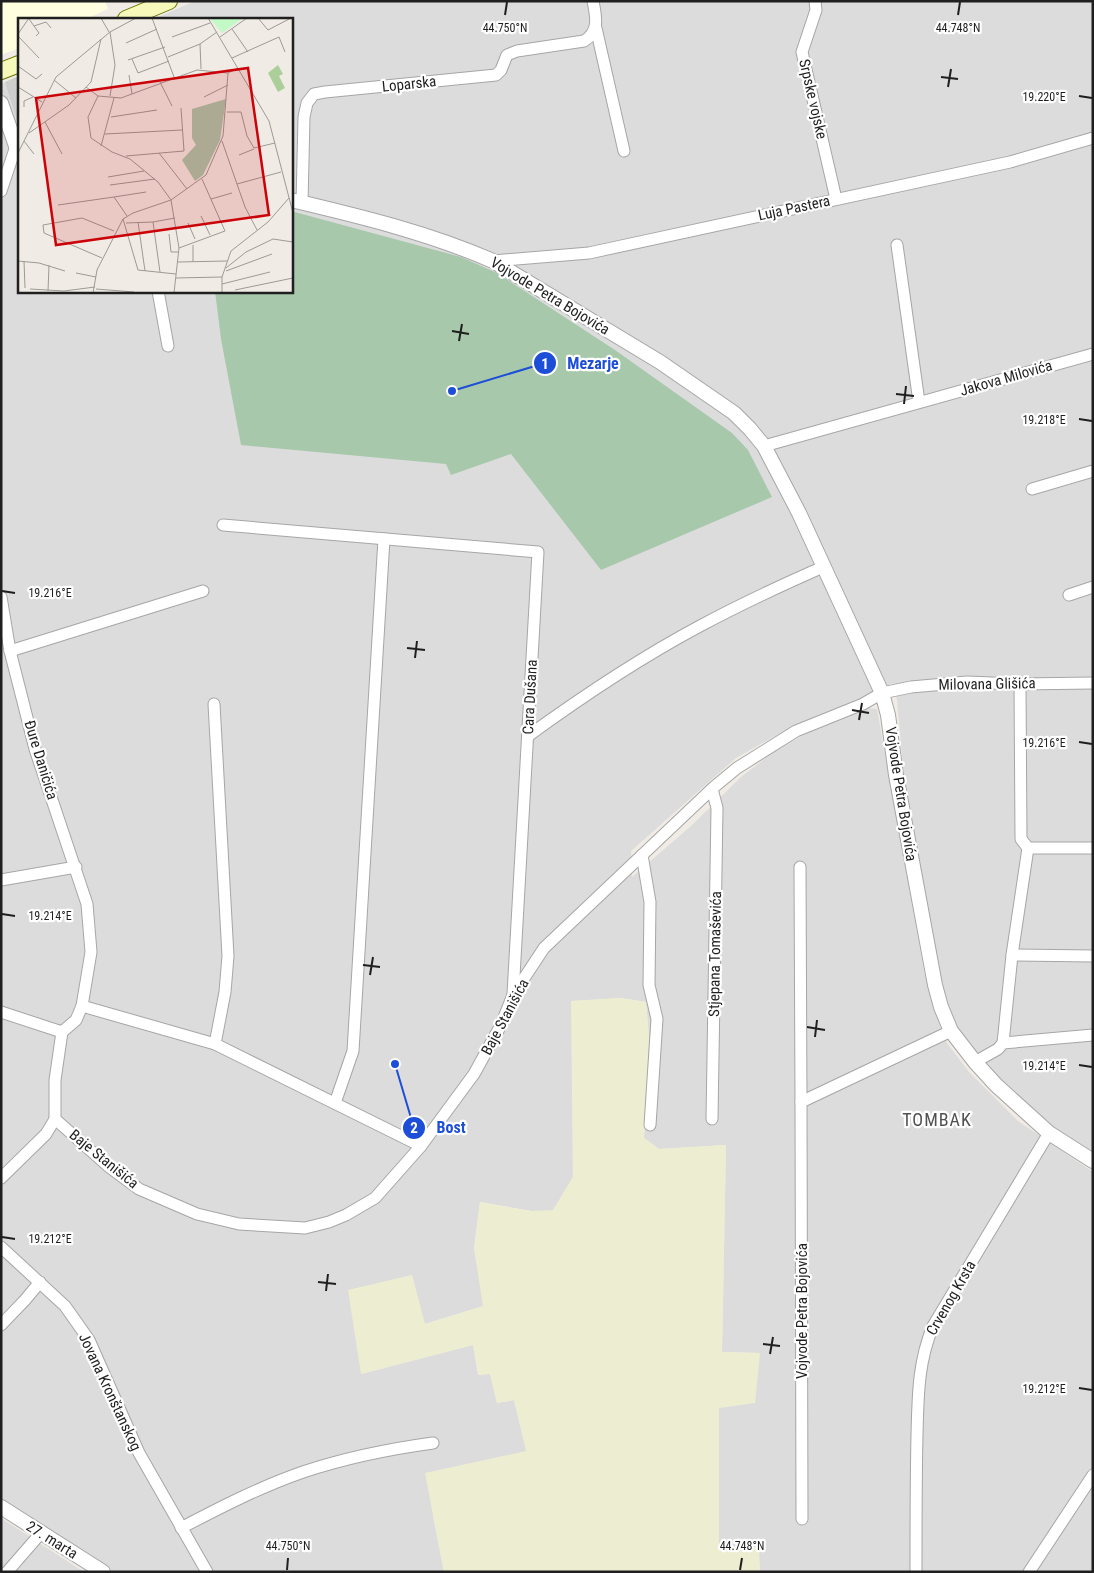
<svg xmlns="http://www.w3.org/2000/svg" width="1094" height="1573" font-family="'Roboto Condensed',sans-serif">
<rect width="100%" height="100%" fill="#f0ece5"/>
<g fill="#dddcdc">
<polygon points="195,1 1093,1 1093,1156 1043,1123 973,1053 958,1030 943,999 907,812 897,700 893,683 871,694 793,726 736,758 631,851 632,877 691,826 741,777 771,754 805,734 869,708 877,709 924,972 935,1013 947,1043 969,1072 1018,1121 1093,1172 1093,1572 760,1572 758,1547 719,1548 719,1408 760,1353 722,1352 726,1145 659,1149 644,1138 649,1037 646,1002 621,998 572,1001 573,1177 553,1211 531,1211 480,1202 474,1248 484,1306 425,1324 361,1374 473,1345 478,1375 490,1373 497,1403 514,1400 527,1451 433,1516 444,1572 115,1572 1,1499 1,84 19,76 19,291 291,291 291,19 154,19"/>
<polygon points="1,1518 24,1533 84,1572 1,1572"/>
</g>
<polygon fill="#fffedf" points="1,1 105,1 108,9 86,19 19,19 19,48 1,55"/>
<polygon fill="#cdcdcd" points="19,76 19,127 5,82"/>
<polygon fill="#edeed1" points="621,998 646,1002 649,1037 644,1138 659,1149 726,1145 722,1352 760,1353 755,1403 719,1408 719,1548 759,1547 760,1572 444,1572 425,1473 526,1451 514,1400 497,1403 490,1374 479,1375 473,1345 361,1374 348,1290 412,1275 425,1324 483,1306 474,1248 480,1202 531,1211 553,1210 573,1177 571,1001"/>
<polygon fill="#a7c8ab" points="291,211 461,257 497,273 615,350 732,433 748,450 772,497 601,570 511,454 451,475 446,464 241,445 221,339 215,291 291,291"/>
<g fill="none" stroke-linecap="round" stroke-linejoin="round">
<defs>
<g id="minor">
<polyline points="815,1 816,10 802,52 836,199"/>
<polyline points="596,28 624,151"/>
<polyline points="1,191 16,146"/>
<path d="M302 203 304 117 307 103 314 94 325 92 496 75 501 70 507 55 517 51 584 41C600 31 596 17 593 1"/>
<polyline points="897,245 919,402"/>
<polyline points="493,261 589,253 1010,162 1093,138"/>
<polyline points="158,291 168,346"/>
<polyline points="764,446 1093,354"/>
<polyline points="1032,489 1093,471"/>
<polyline points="223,525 538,552 513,994"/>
<polyline points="1069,595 1093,587"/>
<polyline points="1,597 10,651 35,749 87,904 91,952 82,1006 76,1020 62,1032 55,1080 55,1119 46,1134 1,1178"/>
<polyline points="10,651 203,591"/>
<polyline points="1020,684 1021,839 1028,848"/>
<polyline points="214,704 228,956 225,992 215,1044"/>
<path d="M528 736C583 696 640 658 700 626 741 604 782 585 823 567"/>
<polyline points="712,789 717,808 712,1119"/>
<polyline points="642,855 650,902 649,985 657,1019 650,1125"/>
<polyline points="800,867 801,1102"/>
<polyline points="1,880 76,867"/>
<polyline points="1012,955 1093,956"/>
<polyline points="82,1006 215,1044 421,1146"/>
<polyline points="1,1012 62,1032"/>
<polyline points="1003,1043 1012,955 1028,848 1093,848"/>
<polyline points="975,1062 998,1049 1003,1043 1093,1035"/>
<polyline points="335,1103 353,1051 384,539"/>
<polyline points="55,1119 108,1166 139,1189 197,1214 239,1224 305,1228 329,1222 346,1215 375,1198 421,1146 474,1074 501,1025 513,995 544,948 714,787 737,768 796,731 863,704 882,693 911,687 967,682 1020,684 1093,683"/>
<polyline points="1,1247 65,1306 89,1340 139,1453 207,1572"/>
<polyline points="1,1325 25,1300 40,1282"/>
<polyline points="802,1519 801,1102 951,1031"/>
<path d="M181 1528C221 1507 260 1487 303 1472 345 1458 389 1449 433 1443"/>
<polyline points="7,1572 41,1533"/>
<path d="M916 1572C916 1526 916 1480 917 1435 918 1396 918 1362 933 1326L1049 1133"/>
<polyline points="1029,1572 1093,1475"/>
</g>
<g id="tertiary">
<polyline points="1,103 16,146 19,146"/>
<path d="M291 200C359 216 429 233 493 261L660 362 734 413 750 429 764 446 799 513 882 693 888 715 896 775 935 985 941 1007 951 1031 975 1062 996 1085 1049 1133 1093 1161"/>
<polyline points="1,1507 103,1572"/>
</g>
<g id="secondary">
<polyline points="126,19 169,1"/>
<polyline points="1,71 19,64"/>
</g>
</defs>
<use href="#minor" stroke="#a6a6a6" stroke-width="13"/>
<use href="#tertiary" stroke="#a6a6a6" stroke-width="16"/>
<use href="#secondary" stroke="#6c7606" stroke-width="18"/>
<use href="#minor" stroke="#fff" stroke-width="11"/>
<use href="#tertiary" stroke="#fff" stroke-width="14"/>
<use href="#secondary" stroke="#f7f9ba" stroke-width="16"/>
</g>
<path fill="none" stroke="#1f1f1f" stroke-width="2" d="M505 15 507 2M958 15 960 2M941 77 958 79M948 87 951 69M1079 96 1092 98M452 331 469 334M459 341 462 324M896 394 914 396M904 404 906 386M1079 419 1092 421M2 591 15 593M407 648 425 650M415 658 417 641M852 710 869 713M859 720 862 703M1079 742 1092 744M2 914 15 916M363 965 380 967M370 975 373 957M807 1027 825 1030M815 1037 817 1020M1079 1065 1092 1067M2 1237 15 1239M318 1282 336 1284M326 1291 328 1274M763 1344 780 1346M770 1354 773 1337M1079 1388 1092 1390M287 1570 288 1558M740 1570 742 1558"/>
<g text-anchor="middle" stroke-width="4.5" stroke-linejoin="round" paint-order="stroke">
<g font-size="15" fill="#1f1f1f" stroke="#fff">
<text transform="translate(409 84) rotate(-6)" y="5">Loparska</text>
<text transform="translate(813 99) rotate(77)" y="5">Srpske vojske</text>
<text transform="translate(794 208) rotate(-12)" y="5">Luja Pastera</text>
<text transform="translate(550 296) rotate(31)" y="5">Vojvode Petra Bojovića</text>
<text transform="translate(1006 378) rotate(-16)" y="5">Jakova Milovića</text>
<text transform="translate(987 684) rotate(-1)" y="5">Milovana Glišića</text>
<text transform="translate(530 697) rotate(-87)" y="5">Cara Dušana</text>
<text transform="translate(41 760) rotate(73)" y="5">Đure Daničića</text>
<text transform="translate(901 794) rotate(81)" y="5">Vojvode Petra Bojovića</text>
<text transform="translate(715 954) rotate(-89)" y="5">Stjepana Tomaševića</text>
<text transform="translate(505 1017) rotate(-62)" y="5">Baje Stanišića</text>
<text transform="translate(104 1159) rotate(39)" y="5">Baje Stanišića</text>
<text transform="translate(951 1298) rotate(-60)" y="5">Crvenog Krsta</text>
<text transform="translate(802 1311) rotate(-90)" y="5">Vojvode Petra Bojovića</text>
<text transform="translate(110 1392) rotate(65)" y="5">Jovana Kronštanskog</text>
<text transform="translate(52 1540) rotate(32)" y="5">27. marta</text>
</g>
<g font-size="18" letter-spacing="1" fill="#525252" stroke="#fff">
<text x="937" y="1126">TOMBAK</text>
</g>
</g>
<g transform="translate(18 18)">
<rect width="275" height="275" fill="#f0ece5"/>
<path d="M260 47 265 56 261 58 267 70 260 74 250 55Z" fill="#abce9a"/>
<path d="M208 81 202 122 185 157 177 163 164 142 178 127 174 120V91Z" fill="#a7c8ab"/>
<path d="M192 0H225L204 15Z" fill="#c3f9c6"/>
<path fill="none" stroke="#9c9a96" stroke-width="1" d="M83 0 91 14M134 0 156 59M190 0 251 103 275 195M240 0 250 12 273 0M11 1 21 15 18 18M16 8 28 4 33 10M214 11 230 34M0 16 11 0M0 18 21 40M154 19 192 5M202 19 229 0M108 25 139 11M150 39 182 26M214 40 261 19 267 34M114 41 120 55 151 43M110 42 147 29M0 48 18 61 24 56M183 51 182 26 199 14M111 57 114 76M36 62 58 80M142 64 154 88M0 69 24 84M68 69 80 78 103 80 179 52 210 55 220 50M80 78 70 99 73 120 94 134 112 141 140 164 153 182 161 230 156 275M92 78 97 47 92 14M186 79 210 67M6 89V83L15 79M209 94H223L229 118 236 130 257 125M93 99 139 92M27 104 44 136M11 115 51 87 73 64 83 21M87 116 164 112M6 123 16 136M204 123 227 189 239 212M83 128 96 80M0 135 38 59 92 14 118 0M141 135 169 171M221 137 236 131M108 138 166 133 163 90M90 159 126 153M219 166 263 154M92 167 137 161M96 179 128 174M193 181 214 175M40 187 96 179 109 198M183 198 192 217M105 201 120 252 158 256M120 204 127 253M135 204 157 200M108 205 135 204 142 254M170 205 177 221M151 216 153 234H160M161 230 207 213 184 161M84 240 26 215 25 207 64 200 96 213M0 243 21 245 47 253M6 243 7 270M160 244 209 243M175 244V227M208 250 228 234 255 221 275 224M208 253 254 236M58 255 78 259M158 260 204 259M204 266 252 254M12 271 46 273 77 269M78 271 116 274M217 272 275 260M30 273 31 247M75 275 79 252 105 201 115 195 153 182 188 157 205 118 210 55M130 275H146M204 275V259L213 233 250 204 271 180"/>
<path fill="#cb0308" fill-opacity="0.15" stroke="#cb0308" stroke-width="2.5" d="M230 50 251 197 38 227 18 80Z"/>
<rect width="275" height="275" fill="none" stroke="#1f1f1f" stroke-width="2.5"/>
</g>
<g font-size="12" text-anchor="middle" fill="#1f1f1f" stroke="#fff" stroke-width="4.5" stroke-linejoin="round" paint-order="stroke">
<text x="505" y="32">44.750°N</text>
<text x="958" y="32">44.748°N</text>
<text x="1044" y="101">19.220°E</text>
<text x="1044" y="424">19.218°E</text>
<text x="50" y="597">19.216°E</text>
<text x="1044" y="747">19.216°E</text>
<text x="50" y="920">19.214°E</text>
<text x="1044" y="1070">19.214°E</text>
<text x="50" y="1243">19.212°E</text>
<text x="1044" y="1393">19.212°E</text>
<text x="288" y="1550">44.750°N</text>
<text x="742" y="1550">44.748°N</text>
</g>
<path fill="none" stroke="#1d4ed8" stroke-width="2" d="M452 391L545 363M395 1064L414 1128"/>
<g fill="#1d4ed8" stroke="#fff" stroke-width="2">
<circle cx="452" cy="391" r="5"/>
<circle cx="395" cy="1064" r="5"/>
<circle cx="545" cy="363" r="12"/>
<circle cx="414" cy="1128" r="12"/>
</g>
<g font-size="15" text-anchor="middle" font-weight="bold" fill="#fff">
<text x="545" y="369">1</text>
<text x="414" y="1133">2</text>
</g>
<g font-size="16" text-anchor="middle" font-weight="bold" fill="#1d4ed8" stroke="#fff" stroke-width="4.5" stroke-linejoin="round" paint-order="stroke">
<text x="593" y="369">Mezarje</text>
<text x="451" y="1133">Bost</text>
</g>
<rect width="1094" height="1573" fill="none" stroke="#1f1f1f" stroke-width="5"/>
</svg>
